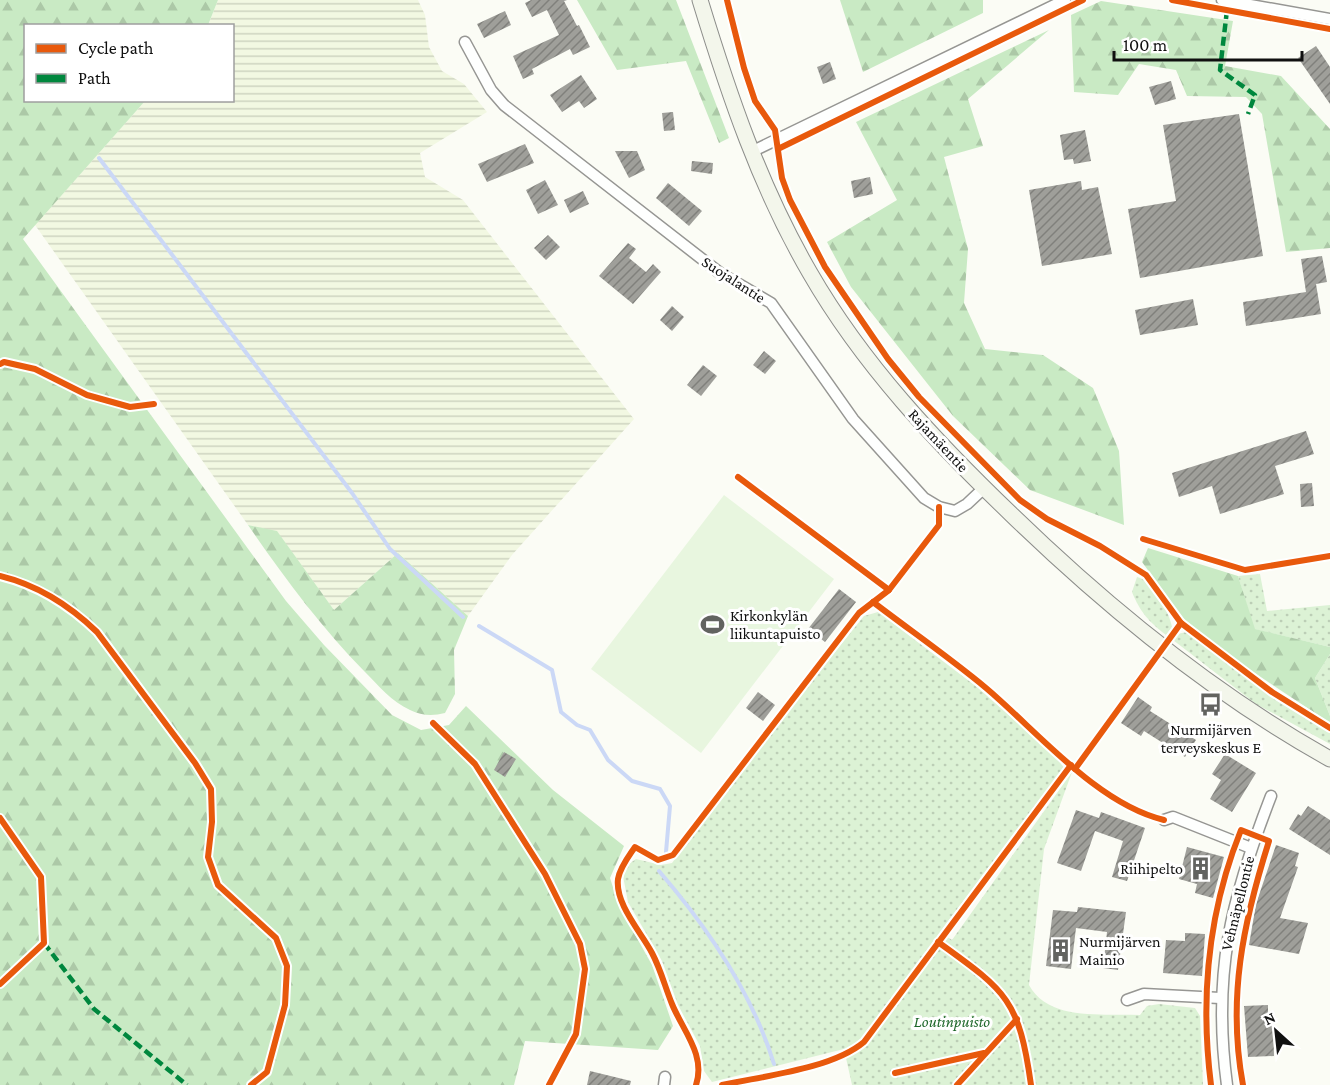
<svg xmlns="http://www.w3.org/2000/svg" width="1330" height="1085" font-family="'Crimson Pro',serif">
<defs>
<pattern id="farmland-rules" width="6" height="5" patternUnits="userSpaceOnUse" patternTransform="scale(1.5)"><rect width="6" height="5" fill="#f2f8e2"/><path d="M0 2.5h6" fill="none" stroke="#ced4c1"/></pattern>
<pattern id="green-dots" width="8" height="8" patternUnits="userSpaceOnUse" patternTransform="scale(1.5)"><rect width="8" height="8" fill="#dcf2d5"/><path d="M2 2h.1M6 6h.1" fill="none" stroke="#bcceb6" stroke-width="1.8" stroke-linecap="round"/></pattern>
<pattern id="forest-firs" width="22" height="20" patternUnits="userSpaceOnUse" patternTransform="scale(1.5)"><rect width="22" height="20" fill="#c9eac4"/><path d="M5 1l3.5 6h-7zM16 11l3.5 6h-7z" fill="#acc8a7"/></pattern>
<pattern id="building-hatch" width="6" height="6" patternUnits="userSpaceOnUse" patternTransform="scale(1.5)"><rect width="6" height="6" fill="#9f9f9a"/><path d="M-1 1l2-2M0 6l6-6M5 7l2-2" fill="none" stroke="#80807c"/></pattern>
</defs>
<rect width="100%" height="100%" fill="#fbfcf5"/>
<polygon fill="url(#farmland-rules)" points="218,0 418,0 425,15 429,47 442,71 464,84 487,112 420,153 425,177 463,200 634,419 512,555 468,616 398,553 334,610 277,532 248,525 35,225 145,101 232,100 232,26 208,25"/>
<g fill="url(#green-dots)">
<polygon points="1260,574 1267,611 1330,605 1330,647 1254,629 1238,576"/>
<path d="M1137 577C1153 580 1169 612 1172 627L1166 635C1149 622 1140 612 1132 592Z"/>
<path d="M878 612 977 687 1056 757 1064 768 940 932 952 940 1072 772 1044 849 1029 985C1049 1022 1104 1013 1140 1015L1147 1006 1159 1004 1195 1008 1200 1016 1203 1085H852L844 1049 712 1082 704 1071 700 1046 678 1005 662 961 628 902 623 876 629 864 636 859 661 865 672 863 768 735 864 616Z"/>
<polygon points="1187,632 1257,685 1330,733 1330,744 1256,704 1173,640 1177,634"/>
<polygon points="1330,654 1330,716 1315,678"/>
</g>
<g fill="url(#forest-firs)">
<polygon points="0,0 218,0 208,25 26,26 26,100 145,101 23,239 286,601 324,645 392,715 421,730 449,725 466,706 553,790 624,846 610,878 619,906 652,965 673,1026 658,1050 525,1041 514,1085 0,1085"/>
<polygon points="577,0 676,0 729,138 719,143 686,61 617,70"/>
<polygon points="840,0 983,0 983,13 863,72"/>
<polygon points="1101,1 1233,21 1225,66 1281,76 1330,129 1330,248 1286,252 1262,114 1246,97 1187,96 1176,70 1139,64 1118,95 1074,92 1071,15"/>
<polygon points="1049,30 968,99 983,146 944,157 968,249 964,303 985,349 1043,355 1093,388 1119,451 1124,525 1030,490 953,416 851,287 827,242 897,200 856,122"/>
<path d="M248 525 277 531 334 610 398 553 468 616 454 650 455 694 445 713C433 716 422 716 410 710 392 702 378 685 365 672 320 626 284 577 248 525Z"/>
<polygon points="1148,548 1238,576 1255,629 1330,647 1330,654 1315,678 1330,716 1330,723 1226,654 1182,617 1142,562"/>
</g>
<polygon fill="#e8f6df" points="724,495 834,579 701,753 591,669"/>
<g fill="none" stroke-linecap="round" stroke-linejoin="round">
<g stroke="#cbd8f6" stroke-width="4">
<polyline points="99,158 352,493 390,549 463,617"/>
<polyline points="479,626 552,670 561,712 577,725 590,730 608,760 632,781 660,789 670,806 666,852"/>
<path d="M659 871C708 928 752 992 774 1064"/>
</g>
</g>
<g fill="url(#building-hatch)">
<polygon points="531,0 567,0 564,1 577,26 579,25 590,47 573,55 570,49 532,69 534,74 523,79 513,56 559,35 547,10 532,17 525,3"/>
<polygon points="505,11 511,25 484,38 477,24"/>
<polygon points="1316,46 1330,67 1330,104 1298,58"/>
<polygon points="830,62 836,79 823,84 817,67"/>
<polygon points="581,75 597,99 584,108 579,101 562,112 550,95"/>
<polygon points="1171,81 1176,99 1155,105 1149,87"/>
<polygon points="673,112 675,130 664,131 662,113"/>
<polygon points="1239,114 1263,256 1140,278 1128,209 1176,201 1163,125"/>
<polygon points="1085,130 1091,161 1074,164 1073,159 1064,160 1060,135"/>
<polygon points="525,144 534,163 487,182 478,164"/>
<polygon points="615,151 637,151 645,170 629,178"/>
<polygon points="692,161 713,163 712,174 691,171"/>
<polygon points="870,177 873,194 854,198 851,181"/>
<polygon points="545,180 558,205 538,214 526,190"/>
<polygon points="1081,181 1082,190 1098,187 1112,254 1042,266 1029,190"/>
<polygon points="668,183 702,211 689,226 656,198"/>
<polygon points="583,191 589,204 570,213 564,200"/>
<polygon points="548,235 560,247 546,260 534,248"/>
<polygon points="628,243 636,249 629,258 646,272 653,264 661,272 633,304 599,276"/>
<polygon points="1322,256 1327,282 1316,284 1321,314 1246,326 1243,302 1306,292 1301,259"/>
<polygon points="1193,299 1198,325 1140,335 1135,310"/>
<polygon points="672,306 684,317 672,331 660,320"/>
<polygon points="764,351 776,361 765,374 753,365"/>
<polygon points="703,365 717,376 701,396 687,385"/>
<polygon points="1306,431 1314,454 1275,466 1284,494 1220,514 1212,486 1179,497 1172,473"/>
<polygon points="1312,483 1314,506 1301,507 1300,484"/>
<polygon points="839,589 856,602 825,642 808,629"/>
<polygon points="758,692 775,705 763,721 746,708"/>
<polygon points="1138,697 1152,707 1150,711 1196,740 1185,757 1144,731 1141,736 1121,723"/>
<polygon points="504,752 516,759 505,777 494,770"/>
<polygon points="1225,754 1256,773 1232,812 1210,799 1221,780 1212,774"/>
<polygon points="1308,806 1330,820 1330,855 1289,829 1298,814 1301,816"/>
<polygon points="1076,810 1099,818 1101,812 1145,828 1127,881 1112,877 1123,841 1095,831 1081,871 1057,863"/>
<polygon points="1276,845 1299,853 1295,866 1298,867 1280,918 1308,923 1299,954 1249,945 1256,904"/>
<polygon points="1187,847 1224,857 1213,898 1195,893 1197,884 1179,879"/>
<polygon points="1078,907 1126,912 1118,970 1103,968 1107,932 1076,928 1071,969 1046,966 1053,910 1077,912"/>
<polygon points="1185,933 1205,934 1202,976 1163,973 1166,940 1185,941"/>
<polygon points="1268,1005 1268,1015 1273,1015 1274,1056 1248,1057 1244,1006"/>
<polygon points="590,1071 631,1081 630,1085 587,1085"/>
</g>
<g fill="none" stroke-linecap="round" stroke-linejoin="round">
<defs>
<g id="minor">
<polyline points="1222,0 1330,19"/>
<polyline points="465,42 491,90 504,105 720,273 771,303 853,419 924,498 939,507 955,511 967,504 984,488"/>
<polyline points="751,152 1065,0"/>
<polyline points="1164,820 1173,817 1251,848"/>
<polyline points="1127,1000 1144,994 1220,998"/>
<polyline points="664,1085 665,1077"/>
<path d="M1227 1085C1212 973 1231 899 1271 796"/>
</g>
<path id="secondary" d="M700 0C729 95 760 187 810 273 863 365 936 442 1012 515 1108 608 1213 694 1330 759"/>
</defs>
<use href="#minor" stroke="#969693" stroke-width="13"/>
<use href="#secondary" stroke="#8c8d8a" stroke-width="17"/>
<use href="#minor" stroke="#fefffe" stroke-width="10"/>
<use href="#secondary" stroke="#f3f6eb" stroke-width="15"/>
<g stroke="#00873e" stroke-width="4.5" stroke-dasharray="9 4.5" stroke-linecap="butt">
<polyline points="1227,10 1220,70 1255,95 1248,114"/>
<polyline points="44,943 94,1009 187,1085"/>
</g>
<defs>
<g id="cycleway">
<polyline points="727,0 744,68 755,101 775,130 782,178 790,200 825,267 888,359 919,397 1020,500 1047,519 1100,546 1146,575 1181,623 1272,692 1330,728"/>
<polyline points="1172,0 1330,29"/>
<polyline points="780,148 1083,0"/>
<polyline points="0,364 4,362 35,369 87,395 130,407 154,404"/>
<polyline points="738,477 889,590"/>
<polyline points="1143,539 1245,570 1330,556"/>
<path d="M0 576C37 585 70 606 97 632L195 763 211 789 212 822 208 857 218 885 276 938 287 966 285 1005 267 1072 251 1085"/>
<path d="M873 602C911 631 950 658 986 688 1037 731 1097 804 1164 820"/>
<polyline points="433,723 475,764 545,874 580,944 585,969 576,1034 549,1085"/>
<polyline points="1075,769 1181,623"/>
<polyline points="0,818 41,877 44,943 0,984"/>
<path d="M938 942C1006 991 1019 999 1031 1085"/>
<polyline points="895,1073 984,1053"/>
<path d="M696 1085C706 1055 683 1031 672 1004 665 987 661 970 652 953 641 932 615 904 618 879 620 867 629 856 635 847L658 860 673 855 859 613 889 590 939 525V507"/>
<path d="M722 1085C763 1076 832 1069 864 1042L1071 765"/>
<polyline points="957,1085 1017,1019"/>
<path d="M1211 1085C1200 998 1208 912 1241 830L1269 841C1243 923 1227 999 1243 1085"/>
</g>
</defs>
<use href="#cycleway" stroke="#fff" stroke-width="10"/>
<use href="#cycleway" stroke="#e8590c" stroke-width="6"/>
</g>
<defs>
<symbol id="stadium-bare" viewBox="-9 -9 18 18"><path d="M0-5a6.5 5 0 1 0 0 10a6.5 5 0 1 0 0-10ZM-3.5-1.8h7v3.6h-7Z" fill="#626360" stroke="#fff" stroke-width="2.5" paint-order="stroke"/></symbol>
<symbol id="bus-bare" viewBox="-9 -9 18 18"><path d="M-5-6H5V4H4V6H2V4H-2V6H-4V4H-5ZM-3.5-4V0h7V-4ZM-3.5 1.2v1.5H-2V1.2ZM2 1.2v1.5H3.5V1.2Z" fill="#626360" stroke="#fff" stroke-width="2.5" paint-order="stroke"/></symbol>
<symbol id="building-bare" viewBox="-9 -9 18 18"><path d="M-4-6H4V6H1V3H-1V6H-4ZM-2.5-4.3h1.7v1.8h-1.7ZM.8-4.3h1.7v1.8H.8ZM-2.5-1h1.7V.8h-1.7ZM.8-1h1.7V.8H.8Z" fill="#626360" stroke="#fff" stroke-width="2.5" paint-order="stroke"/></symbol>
</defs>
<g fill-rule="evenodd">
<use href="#stadium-bare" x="696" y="608" width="33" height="33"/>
<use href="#bus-bare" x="1194" y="688" width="33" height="33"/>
<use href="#building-bare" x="1184" y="852" width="33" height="33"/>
<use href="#building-bare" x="1044" y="934" width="33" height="33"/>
</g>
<g text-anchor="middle" stroke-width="6" stroke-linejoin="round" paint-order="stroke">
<g font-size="16" fill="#101010" stroke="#fff">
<text transform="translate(734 279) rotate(33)" y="6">Suojalantie</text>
<text transform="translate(939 440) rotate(47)" y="6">Rajamäentie</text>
<text transform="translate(1237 903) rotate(-76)" y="6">Vehnäpellontie</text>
</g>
<g font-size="16" fill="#101010" stroke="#fff" text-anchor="start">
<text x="730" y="621">Kirkonkylän<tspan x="730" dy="18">liikuntapuisto</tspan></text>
<text x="1211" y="735" text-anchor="middle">Nurmijärven<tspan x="1211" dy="18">terveyskeskus E</tspan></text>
<text x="1183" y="874" text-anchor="end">Riihipelto</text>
<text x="1079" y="947">Nurmijärven<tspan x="1079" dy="18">Mainio</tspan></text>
</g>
<g font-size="16" font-style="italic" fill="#1f682b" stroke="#fff">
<text x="952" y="1027">Loutinpuisto</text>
</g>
</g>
<rect x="24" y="24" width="210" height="78" fill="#ffffff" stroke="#9f9f9f" stroke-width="1.5"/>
<rect x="36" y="44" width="30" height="9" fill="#e8590c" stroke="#9f9f9f" stroke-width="1.5"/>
<text x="78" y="54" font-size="18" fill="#101010">Cycle path</text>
<rect x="36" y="74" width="30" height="9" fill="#00873e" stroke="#9f9f9f" stroke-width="1.5"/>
<text x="78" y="84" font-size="18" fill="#101010">Path</text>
<g transform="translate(1276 1031) rotate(333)" stroke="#ffffff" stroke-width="4.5" paint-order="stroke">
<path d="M0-4.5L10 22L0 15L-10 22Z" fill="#101010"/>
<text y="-9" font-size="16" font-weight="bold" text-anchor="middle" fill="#101010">N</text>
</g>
<path d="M1114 51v9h188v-9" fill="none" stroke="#101010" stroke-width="3"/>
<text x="1123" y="51" font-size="18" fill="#101010" stroke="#ffffff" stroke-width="4.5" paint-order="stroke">100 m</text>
</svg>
